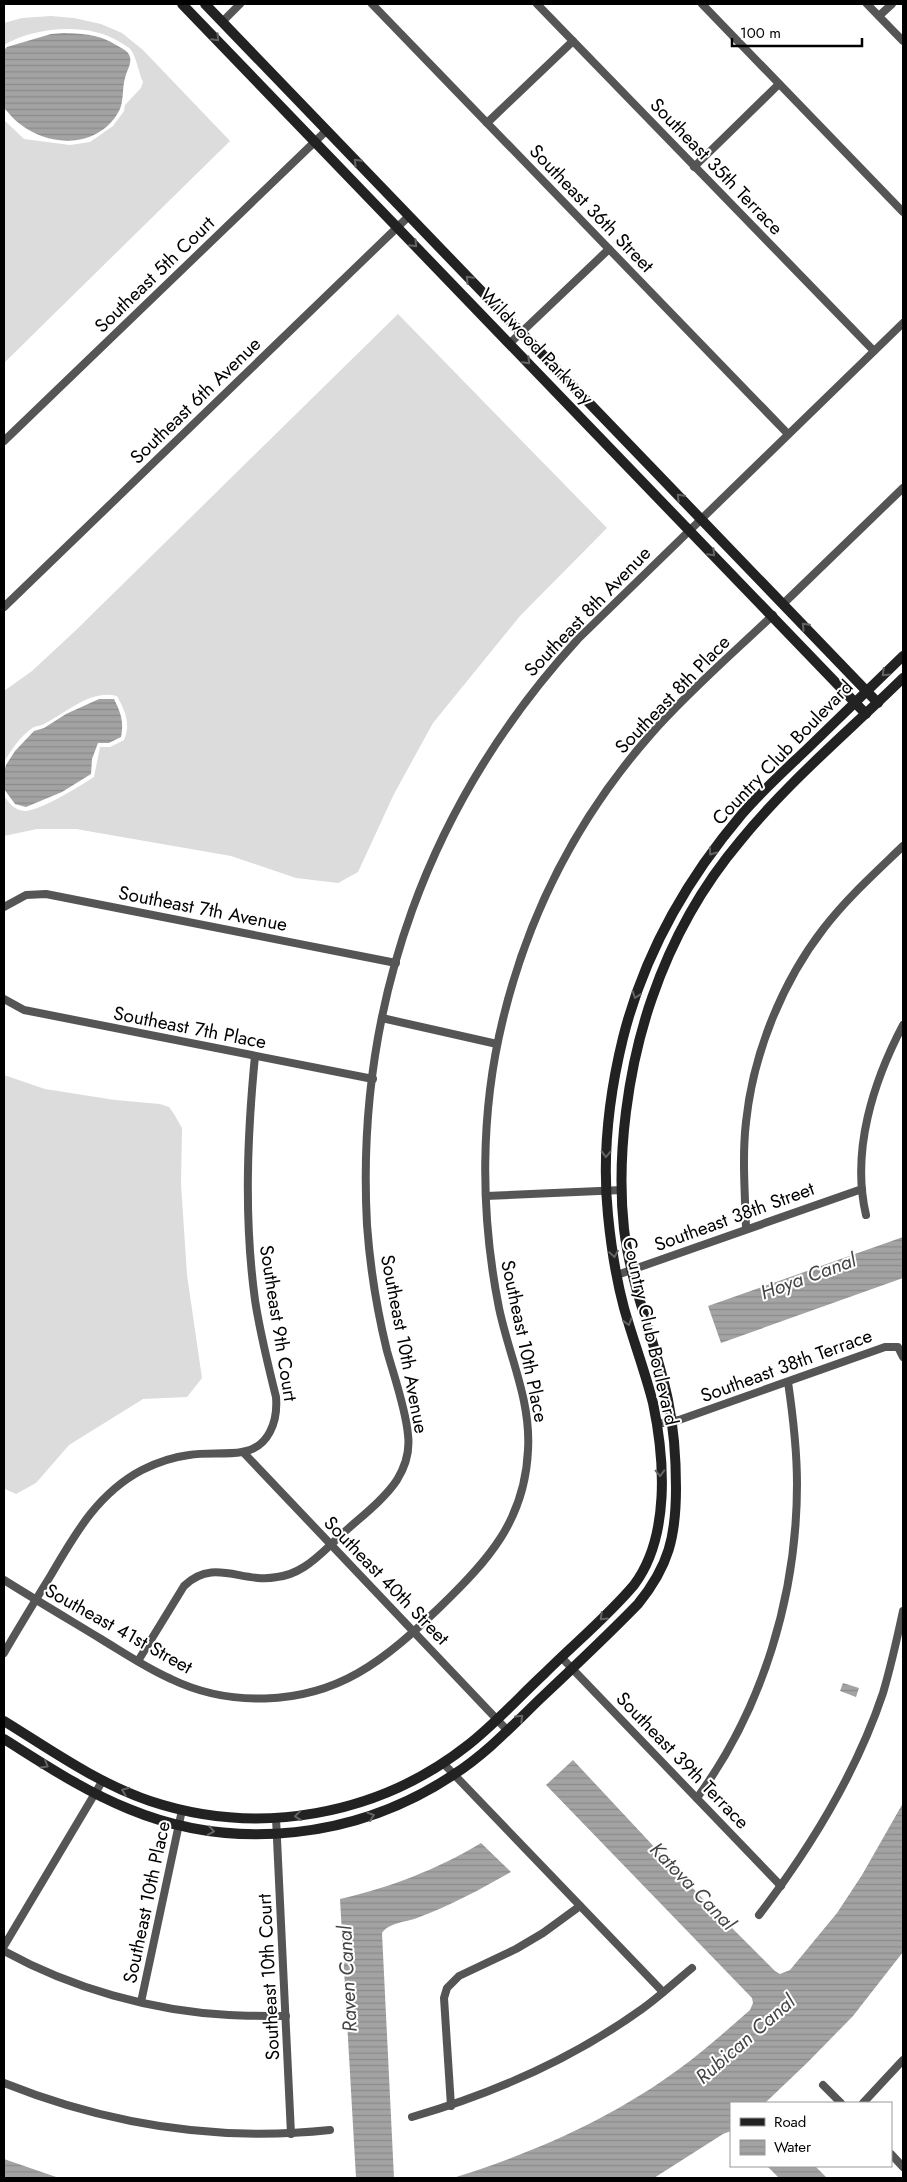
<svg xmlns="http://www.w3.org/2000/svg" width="907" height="2182" font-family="Jost,sans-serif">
<defs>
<pattern id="water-rules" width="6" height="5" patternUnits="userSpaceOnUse" patternTransform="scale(1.25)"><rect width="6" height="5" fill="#a3a3a3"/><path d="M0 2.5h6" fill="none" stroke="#8b8b8b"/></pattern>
</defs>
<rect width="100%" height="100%" fill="#fff"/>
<g fill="#dcdcdc">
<path d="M51 16 74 18 101 24 122 33 143 50 230 141 4 363V120L24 139 70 145 90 142 113 126 124 111 125 105 141 88 143 82C139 74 136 56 131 50 128 46 122 44 118 41 88 22 33 27 4 45V23L22 18Z"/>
<path d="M398 314 607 528 520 616 433 723 394 794 358 872 338 883 296 878 231 856 76 829H37L4 836V796C10 804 15 811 26 811 41 810 80 786 94 777L100 747H110L124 740C131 723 125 711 117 696 90 689 65 714 42 725 39 726 34 726 31 729 20 737 11 750 4 762V691L32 671 74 632Z"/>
<polygon points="4,1075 45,1089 115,1100 160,1104 169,1107 174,1114 182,1128 181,1184 187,1275 202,1378 187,1397 143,1399 69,1445 36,1483 16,1494 5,1489 4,1484"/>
</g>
<g fill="url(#water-rules)">
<path d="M64 33C85 34 99 34 118 46 121 48 126 50 128 53 134 61 127 69 125 78 122 88 124 102 119 111 99 148 50 148 20 124 14 120 9 113 4 108V50L7 47 51 34Z"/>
<path d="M99 699H114C121 713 124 722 121 737L109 743H98L92 759 91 774 62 792 26 807 15 804 4 789V773L6 765 15 751 34 731 44 728 66 714Z"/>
<polygon points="903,1237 903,1278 721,1343 708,1306"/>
<polygon points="843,1683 859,1688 856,1697 840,1691"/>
<path d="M573 1760 701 1897 775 1971 780 1974 790 1970 837 1913 862 1875 903 1803V1952L853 2016 807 2063 765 2103H731V2131L723 2134 654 2178H453C533 2153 611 2119 679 2069 704 2051 727 2030 750 2010L753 2003 752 1998 546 1785Z"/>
<path d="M481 1843 511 1872C481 1889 450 1906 417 1918 406 1922 388 1923 382 1933L394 2178H356L340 1899C391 1887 436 1870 481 1843Z"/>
<polygon points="4,2159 59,2178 4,2178"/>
<polygon points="767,2166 815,2166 827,2178 779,2178"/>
</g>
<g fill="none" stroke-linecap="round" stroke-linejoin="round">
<g stroke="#555" stroke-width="8">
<polyline points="372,4 788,434"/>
<polyline points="537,4 874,351"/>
<polyline points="702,4 903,212"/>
<polyline points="867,4 903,41"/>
<polyline points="879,16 892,4"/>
<polyline points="223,21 240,4"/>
<polyline points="487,123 573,41"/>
<polyline points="694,167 779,84"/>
<polyline points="510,343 609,249"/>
<polyline points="4,441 327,130"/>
<polyline points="783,604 903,488"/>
<polyline points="4,607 409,216"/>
<polyline points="4,907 26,895 46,894 396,963"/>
<polyline points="4,999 24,1010 373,1079"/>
<polyline points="382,1018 497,1044"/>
<polyline points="486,1196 622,1190"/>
<path d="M866 1215C851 1151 873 1082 903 1025"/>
<path d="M746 1228C745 1193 742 1157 746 1122 753 1054 782 982 824 928 847 898 876 872 903 846"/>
<polyline points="617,1275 862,1189"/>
<polyline points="657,1424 679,1420 885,1347 898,1347 903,1357"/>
<polyline points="243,1452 507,1730"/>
<path d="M4 1580C36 1600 68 1619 101 1639 124 1653 146 1668 171 1679 229 1707 302 1705 358 1673 388 1656 415 1631 440 1607 488 1561 525 1520 528 1450 531 1400 509 1356 499 1308 480 1213 480 1112 503 1019 529 912 579 816 651 734 688 692 732 654 773 615"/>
<path d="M4 1653C19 1627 35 1601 51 1575 75 1534 98 1493 142 1470 156 1463 173 1457 189 1455 206 1452 225 1455 242 1452 269 1448 278 1421 276 1397 268 1365 260 1333 255 1300 244 1219 247 1138 255 1056"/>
<polyline points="561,1657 781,1886"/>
<path d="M138 1661 184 1586C214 1557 242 1584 277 1577 287 1576 296 1572 304 1567 317 1559 328 1547 339 1537 358 1519 383 1501 397 1480 405 1467 410 1451 408 1435 406 1410 394 1376 387 1351 377 1310 370 1267 367 1225 355 1004 429 802 578 639L903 323"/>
<polyline points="443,1763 663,1992"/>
<path d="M697 1798C763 1708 797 1595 797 1484 797 1450 793 1416 788 1382"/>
<polyline points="276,1818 291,2134"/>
<path d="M759 1915C811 1847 856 1774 883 1693 891 1666 897 1639 903 1611"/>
<polyline points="4,1946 103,1780"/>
<path d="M4 1951C71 1988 152 2011 229 2015 247 2016 267 2016 286 2016"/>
<polyline points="141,2002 182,1810"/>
<path d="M4 2083C109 2125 217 2142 330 2130"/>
<polyline points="823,2085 841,2103"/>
<polyline points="863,2103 903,2060"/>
<polyline points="451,2106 444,1998 447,1988 459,1976 516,1949 543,1933 580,1906"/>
<path d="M412 2117C495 2093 571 2060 642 2009 659 1997 675 1982 692 1968"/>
<polyline points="891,2154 903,2167"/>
</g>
<g stroke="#222" stroke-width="10">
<polyline points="182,4 866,714"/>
<polyline points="205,4 878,703"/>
<path d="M4 1721C51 1750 97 1783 150 1801 258 1837 378 1816 468 1745 495 1724 519 1697 545 1673 574 1644 607 1617 634 1585 670 1537 665 1460 653 1403 645 1371 633 1340 624 1308 616 1278 611 1246 608 1215 602 1156 609 1095 623 1038 644 954 687 879 742 814 762 791 784 771 805 751 838 719 871 687 903 656"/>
<path d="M4 1739C44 1764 84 1791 129 1809 235 1853 358 1838 453 1775 486 1754 513 1725 541 1698 574 1667 607 1636 638 1604 669 1566 676 1536 676 1488 676 1459 674 1429 668 1400 656 1342 631 1288 624 1229 616 1155 628 1067 652 998 672 940 702 886 741 840 789 781 849 731 903 678"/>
</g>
</g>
<defs><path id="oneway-chevron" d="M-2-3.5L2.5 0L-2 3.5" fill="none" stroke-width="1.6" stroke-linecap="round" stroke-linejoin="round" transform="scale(1.25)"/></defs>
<g stroke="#646464">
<use href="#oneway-chevron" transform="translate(216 38) rotate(47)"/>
<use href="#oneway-chevron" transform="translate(357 162) rotate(-134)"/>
<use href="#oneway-chevron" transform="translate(414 244) rotate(46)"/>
<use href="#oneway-chevron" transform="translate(469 279) rotate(-134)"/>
<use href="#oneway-chevron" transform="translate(527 361) rotate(46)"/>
<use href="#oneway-chevron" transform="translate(680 497) rotate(-134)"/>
<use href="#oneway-chevron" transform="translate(712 553) rotate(46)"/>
<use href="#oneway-chevron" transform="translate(805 626) rotate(-134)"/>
<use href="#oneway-chevron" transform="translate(885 673) rotate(136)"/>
<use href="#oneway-chevron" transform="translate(712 852) rotate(126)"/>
<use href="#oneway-chevron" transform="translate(636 995) rotate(109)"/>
<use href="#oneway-chevron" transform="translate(606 1154) rotate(92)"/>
<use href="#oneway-chevron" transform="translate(614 1254) rotate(81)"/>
<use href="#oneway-chevron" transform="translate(628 1322) rotate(73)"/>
<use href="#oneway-chevron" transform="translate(660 1473) rotate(88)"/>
<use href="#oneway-chevron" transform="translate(603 1617) rotate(136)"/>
<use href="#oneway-chevron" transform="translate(520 1718) rotate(-44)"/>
<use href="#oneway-chevron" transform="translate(45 1765) rotate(31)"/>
<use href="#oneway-chevron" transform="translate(125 1791) rotate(-158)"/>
<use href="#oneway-chevron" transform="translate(298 1816) rotate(173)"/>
<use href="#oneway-chevron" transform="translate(371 1816) rotate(-19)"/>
<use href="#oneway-chevron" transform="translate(211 1831) rotate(9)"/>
</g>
<g text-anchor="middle" stroke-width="4" stroke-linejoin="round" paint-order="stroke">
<g font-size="19" fill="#000" stroke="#fff">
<text transform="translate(717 166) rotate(46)" y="7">Southeast 35th Terrace</text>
<text transform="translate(592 208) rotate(46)" y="7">Southeast 36th Street</text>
<text transform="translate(154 274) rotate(-44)" y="7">Southeast 5th Court</text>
<text transform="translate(537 346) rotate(46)" y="7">Wildwood Parkway</text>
<text transform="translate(195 400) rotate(-44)" y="7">Southeast 6th Avenue</text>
<text transform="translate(587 611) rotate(-46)" y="7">Southeast 8th Avenue</text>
<text transform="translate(672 694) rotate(-46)" y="7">Southeast 8th Place</text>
<text transform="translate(782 752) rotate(-46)" y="7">Country Club Boulevard</text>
<text transform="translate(203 908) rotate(11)" y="7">Southeast 7th Avenue</text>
<text transform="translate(190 1027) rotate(11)" y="7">Southeast 7th Place</text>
<text transform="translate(734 1216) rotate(-20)" y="7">Southeast 38th Street</text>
<text transform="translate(279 1323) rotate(81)" y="7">Southeast 9th Court</text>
<text transform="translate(651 1331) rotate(77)" y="7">Country Club Boulevard</text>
<text transform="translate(525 1341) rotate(78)" y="7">Southeast 10th Place</text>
<text transform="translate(405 1344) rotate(79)" y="7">Southeast 10th Avenue</text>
<text transform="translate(786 1365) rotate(-20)" y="7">Southeast 38th Terrace</text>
<text transform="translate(387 1580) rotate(46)" y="7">Southeast 40th Street</text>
<text transform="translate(119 1628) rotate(29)" y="7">Southeast 41st Street</text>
<text transform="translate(683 1760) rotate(46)" y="7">Southeast 39th Terrace</text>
<text transform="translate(146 1902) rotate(-78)" y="7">Southeast 10th Place</text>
<text transform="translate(268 1977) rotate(-93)" y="7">Southeast 10th Court</text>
</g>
<g font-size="20" font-style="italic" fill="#444" stroke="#fff">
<text transform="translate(808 1276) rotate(-20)" y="7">Hoya Canal</text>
<text transform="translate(693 1886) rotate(46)" y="7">Katova Canal</text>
<text transform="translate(347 1979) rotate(-93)" y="7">Raven Canal</text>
<text transform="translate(745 2039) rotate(-41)" y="7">Rubican Canal</text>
</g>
</g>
<rect width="907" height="2182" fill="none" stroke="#000000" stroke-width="10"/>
<rect x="730" y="2102" width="162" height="65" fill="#ffffff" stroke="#999999"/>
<rect x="740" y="2118" width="25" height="8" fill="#222222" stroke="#999999"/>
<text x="774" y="2127" font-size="15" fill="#000000">Road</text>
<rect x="740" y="2140" width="25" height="15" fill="url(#water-rules)" stroke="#999999"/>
<text x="774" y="2152" font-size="15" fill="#000000">Water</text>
<path d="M732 38v8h130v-8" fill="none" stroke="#000000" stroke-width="2.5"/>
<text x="740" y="38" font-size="15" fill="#000000" stroke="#ffffff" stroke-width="4" paint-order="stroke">100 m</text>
</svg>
